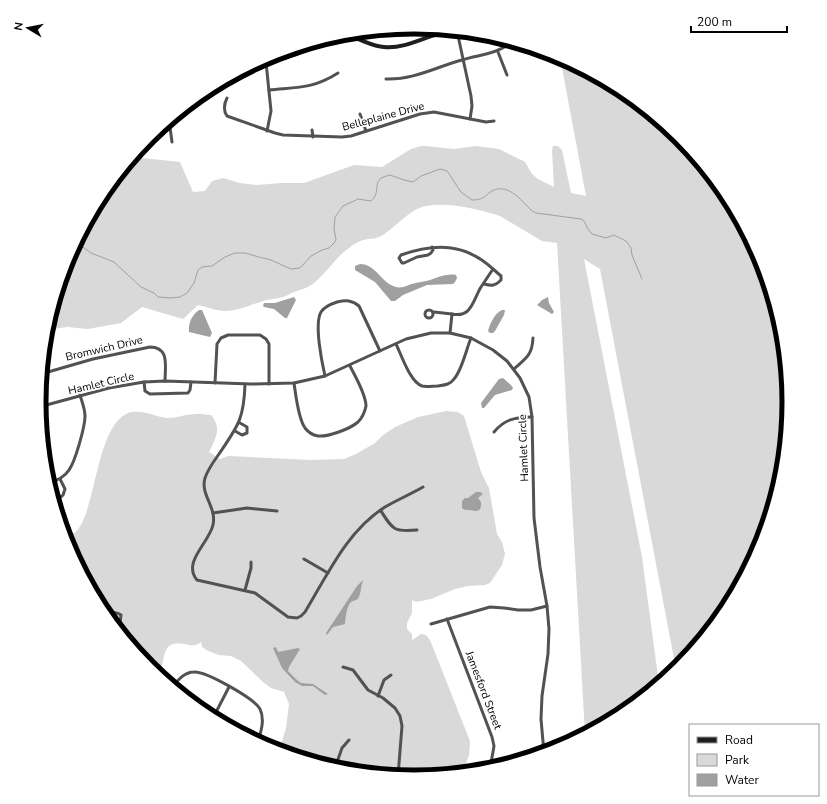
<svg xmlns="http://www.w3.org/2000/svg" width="827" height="804" font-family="'Nunito Sans',sans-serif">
<rect width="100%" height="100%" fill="#fff"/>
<g fill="#d9d9d9">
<path d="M560 57 622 90 679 137 725 194 760 259 781 329 788 402 781 475 760 546 725 611 676 669 600 269 584 259 642 557 659 684 622 714 585 733 557 243 542 241 500 216C479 209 437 199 417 209 404 216 395 227 383 235 375 240 370 238 363 240 357 242 350 247 345 251 334 260 320 281 308 287 304 289 299 290 294 292 290 293 287 296 283 297 277 299 269 299 263 301 250 305 239 311 225 311 217 311 207 307 198 305L183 319 142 307 121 323 88 329 67 327 46 330 67 258 102 193 130 159 143 158 180 162 193 192 205 191 212 181 223 178 240 183 257 185 281 183H304L354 165 382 167 411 149 421 146H426L454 149 476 146 499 149 525 162 532 174 538 179 554 187 552 151 553 146H558L562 150 571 193 586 196Z"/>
<path d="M446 411 458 412 464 416 481 472 489 488 497 534 502 542 505 554 502 565 490 583 485 585 468 586 455 589 431 599 416 602 412 600V613L407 623V629L412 634V640L421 634 426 635 430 640 470 741 469 755 463 772 413 777 340 770 279 751 286 728 289 704 284 692 271 688 263 682 241 661 231 656 219 655 208 651 202 647 201 642C192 651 180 638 169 646 162 652 164 668 158 675L148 667 102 610 67 545 64 535 73 534C75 532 78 530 79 528 97 502 98 418 132 412 145 410 156 417 168 418 177 418 186 414 195 414 200 413 206 415 211 415 222 428 216 438 209 452L220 459 228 456 311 460 344 459 356 454 375 443 383 435 395 427 418 417Z"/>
</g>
<g fill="#a0a0a0">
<path d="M360 264C376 264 381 283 396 287 403 289 409 284 416 283 419 282 423 282 426 281 436 279 445 273 456 275L457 278 455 282 453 284 427 285 403 295 395 301H391L375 282 355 270V266Z"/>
<polygon points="294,297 296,300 287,318 285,318 274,309 264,307 263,306 264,303 275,303"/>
<polygon points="548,297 549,303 554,312 552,314 537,305 542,300"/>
<path d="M199 310H202L212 333 210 337 189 332C188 323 192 315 199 310Z"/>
<path d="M502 310H505L504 315 495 331 493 333H490L488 331C490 323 495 313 502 310Z"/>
<polygon points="503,378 511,385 513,388 512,390 495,395 484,408 482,408 481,403 499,379"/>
<path d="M476 492H480L483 494 478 498 481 502C482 517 471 508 465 510L462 508V501L465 498H468Z"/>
<path d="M363 580C361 586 361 592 359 597 357 601 354 600 351 602 347 605 345 619 345 624L333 627 327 635 326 633 357 586Z"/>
<polygon points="276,647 278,652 298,648 300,649 289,667 288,671 297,680 301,683 313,684 328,694 325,695 313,686 302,686 295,682 282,668 273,648"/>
</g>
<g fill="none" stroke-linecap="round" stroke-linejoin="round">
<path stroke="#a0a0a0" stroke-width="1" d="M76 242 91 253 114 262 141 287 154 293 158 297 171 298 180 297 187 293 194 283 198 270 202 267 212 266 225 257 235 253H245L259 257 271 260 291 269 300 268 311 256 322 250 329 248 334 243 336 240 334 228 335 217 343 206 358 199 371 201C380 194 374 185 380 179 382 177 387 176 390 175L404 180 413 182 421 176 440 169 447 171 461 192 472 200C480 200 484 198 489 193 506 180 521 200 532 211L536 213 581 219 584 221 588 229 592 234 606 238 614 235 626 241 631 248 632 255 642 279"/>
<g stroke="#525252" stroke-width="3">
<polyline points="457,31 471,96 472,106 470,119"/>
<polyline points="498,52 507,75"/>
<polyline points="266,62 271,111 267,131"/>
<path d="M386 79C414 80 436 67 462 60 477 55 493 55 506 46"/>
<path d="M269 90C297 87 313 89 338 73"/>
<path d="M227 98C224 104 223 110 227 116L275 133 283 135 342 137 351 136 420 114 434 112 486 122 494 121"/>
<polyline points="360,114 366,131"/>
<polyline points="169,120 172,142"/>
<polyline points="312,130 313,137"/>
<path d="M432 247 433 250 431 253 428 255 417 257 404 263H402L399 258 401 255C435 243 465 243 493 269 489 275 485 281 481 287 473 300 472 318 452 314L450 333"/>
<path d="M484 284C492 286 495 286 501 280V276L493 269"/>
<circle cx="429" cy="314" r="4"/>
<polyline points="434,312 452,314"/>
<path d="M396 344C401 354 410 382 422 386 426 387 433 386 437 386 444 385 450 385 454 379 462 370 466 350 471 338"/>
<path d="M514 369C526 358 532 356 533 338"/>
<path d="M41 374 93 359 150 347C170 347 165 367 165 381"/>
<path d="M325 376C322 363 314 324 321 312 324 307 331 304 337 302 346 300 352 300 359 306L380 351"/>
<polyline points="144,382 145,391 150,394 188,393 190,390 191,382"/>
<polyline points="215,383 217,344 221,338 228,335 260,335 266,339 269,344 269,384"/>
<path d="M294 383C296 396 298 418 305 428 308 432 313 435 318 436 328 437 350 429 358 422 362 418 365 411 366 406 366 394 355 376 350 366"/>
<path d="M245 384C244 419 238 426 219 454 214 461 208 469 205 478 200 495 217 507 213 525 209 543 182 562 197 580L255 593 288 617 297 618 301 616 305 612C328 574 347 531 385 507 397 500 411 494 423 487"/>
<polyline points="39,407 109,388 144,382 165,381 251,384 294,383 325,376 406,339 431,333 450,333 471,338 493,350 507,361 520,378 529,397 532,417 534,518 540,567 547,606 549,629 548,654 542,696 541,719 544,753"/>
<polyline points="235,431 242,435 247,433 247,427 240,423"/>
<path d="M494 432C506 418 515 418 532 417"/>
<path d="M48 483C56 481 64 478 69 470 75 462 85 427 85 416 85 409 82 402 80 395"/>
<polyline points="50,483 55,496 61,497 63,495 65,489 60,479"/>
<path d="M381 511C393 530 394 532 417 530"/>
<polyline points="213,513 247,508 277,511"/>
<polyline points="304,559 328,573"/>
<polyline points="245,590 251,568 251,562"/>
<path d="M109 619C110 612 116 611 121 615L119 632"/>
<polyline points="447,619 492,737 494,746 490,769"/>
<polyline points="431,624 490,607 504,608 518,610 531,610 547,606"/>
<polyline points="343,667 353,670 368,690 383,698 395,708 400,716 402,726 398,776"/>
<path d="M173 687C177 680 185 672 194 672 206 671 255 699 260 709 265 720 261 731 258 742"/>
<polyline points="378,696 384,680 391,675"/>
<polyline points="213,718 229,687"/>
<polyline points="335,768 342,748 349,740"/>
</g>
<path stroke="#1f1f1f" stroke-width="4" d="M258 62C274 61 292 57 306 50 317 44 325 39 337 36 353 33 368 46 384 47 407 49 427 35 449 31"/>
</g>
<g text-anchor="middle" stroke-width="3.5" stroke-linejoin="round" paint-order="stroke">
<g font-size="11" fill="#000" stroke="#fff">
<text transform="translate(383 116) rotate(-15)" y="4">Belleplaine Drive</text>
<text transform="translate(104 348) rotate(-13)" y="4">Bromwich Drive</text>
<text transform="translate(101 383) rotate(-13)" y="4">Hamlet Circle</text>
<text transform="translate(523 448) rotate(-92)" y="4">Hamlet Circle</text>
<text transform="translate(484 690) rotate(69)" y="4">Jamesford Street</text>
</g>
</g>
<path d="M0 0H827V804H0ZM46 402a368 368 0 1 1 736 0a368 368 0 1 1-736 0Z" fill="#fff" fill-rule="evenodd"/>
<path fill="none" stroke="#000" stroke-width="5" d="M46 402a368 368 0 1 1 736 0a368 368 0 1 1-736 0Z"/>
<rect x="689" y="724" width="130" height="72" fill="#ffffff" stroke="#999999"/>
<rect x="697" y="737" width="20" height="6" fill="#1f1f1f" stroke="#999999"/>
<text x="725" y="744" font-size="12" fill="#000000">Road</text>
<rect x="697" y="754" width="20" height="12" fill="#d9d9d9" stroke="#999999"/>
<text x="725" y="764" font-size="12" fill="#000000">Park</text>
<rect x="697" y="774" width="20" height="12" fill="#a0a0a0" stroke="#999999"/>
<text x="725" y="784" font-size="12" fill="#000000">Water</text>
<g transform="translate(28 28) rotate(280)" stroke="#ffffff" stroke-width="3" paint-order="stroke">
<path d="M0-3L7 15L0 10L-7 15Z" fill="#000000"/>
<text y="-6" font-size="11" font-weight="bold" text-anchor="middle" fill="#000000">N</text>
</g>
<path d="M691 26v6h96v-6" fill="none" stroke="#000000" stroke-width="2"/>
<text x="697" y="26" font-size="12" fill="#000000" stroke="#ffffff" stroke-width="3" paint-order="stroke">200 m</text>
</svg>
